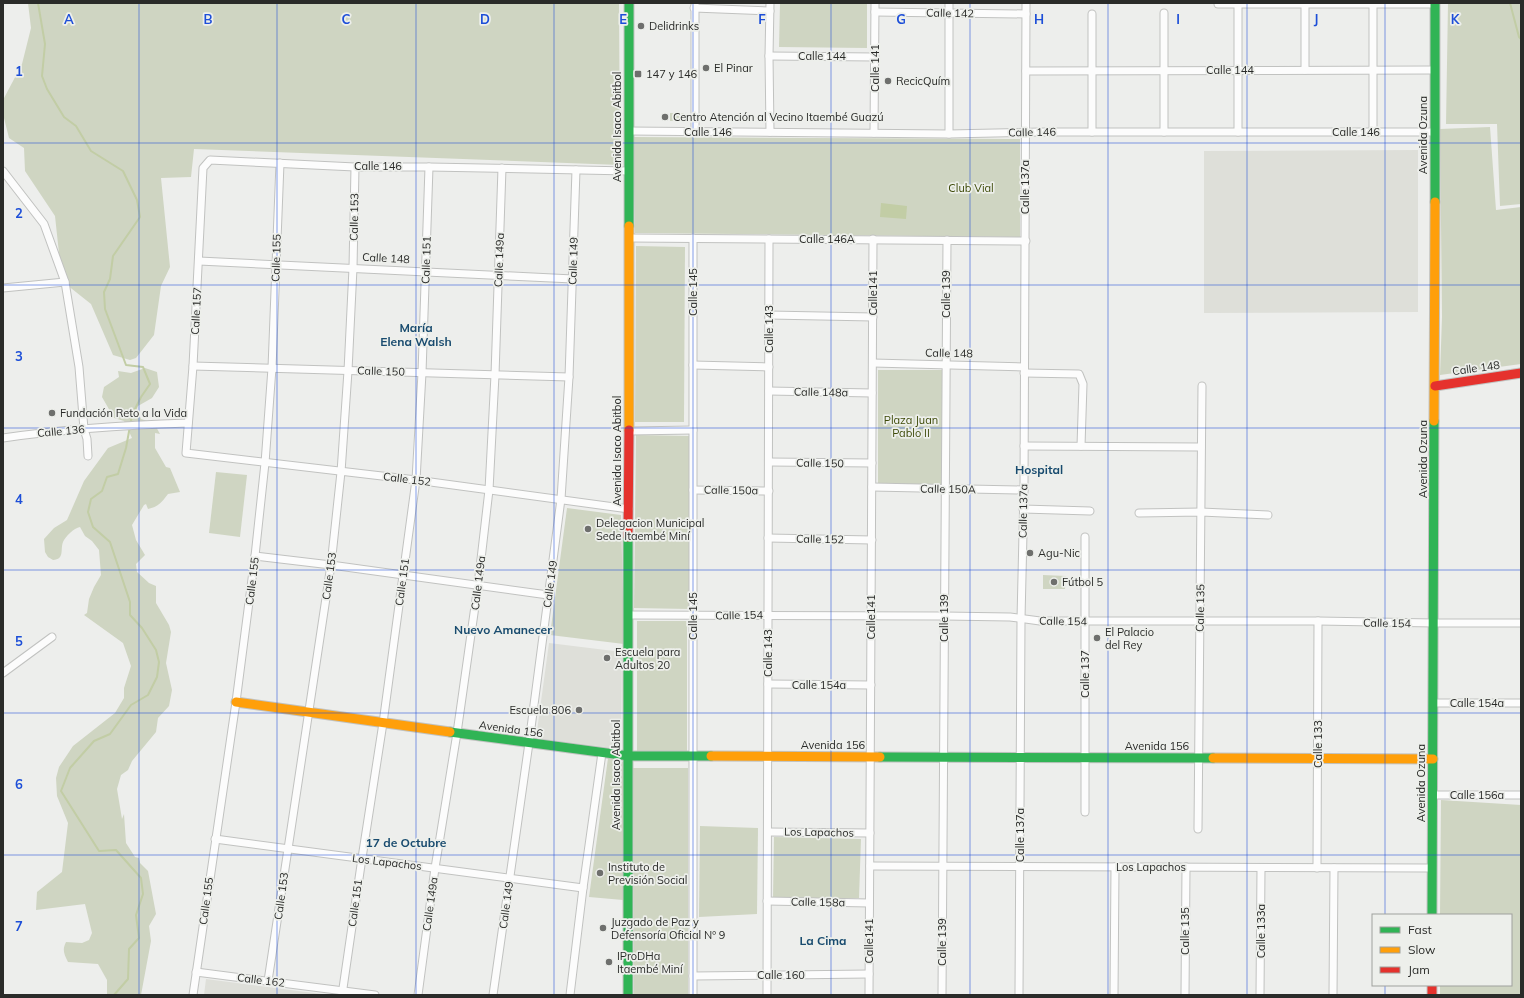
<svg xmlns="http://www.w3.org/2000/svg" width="1524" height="998" font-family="Mulish,sans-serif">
<rect width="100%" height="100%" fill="#edeeec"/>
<g fill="#dedfd9">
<polygon points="1418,150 1418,312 1204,313 1204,151"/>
<polygon points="549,643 622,652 621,749 536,738"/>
<polygon points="206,979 329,995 204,995"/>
</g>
<g fill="#cfd5c2">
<polygon points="28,3 619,3 620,165 194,149 191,177 161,178 170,267 161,286 154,335 136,358 130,360 113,355 91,304 62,281 55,216 25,171 24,148 9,138 3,114 3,100 22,64 31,28"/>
<polygon points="780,3 867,3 867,48 779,47"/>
<polygon points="1448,3 1521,3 1521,204 1500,206 1497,124 1446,124"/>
<polygon points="670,113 684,113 684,119 681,121 670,121"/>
<polygon points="1490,127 1496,210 1521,207 1521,364 1440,375 1442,317 1440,129"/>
<polygon points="633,137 1020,139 1020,237 635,233"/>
<polygon points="636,246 685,247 684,422 635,422"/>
<path d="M145 368 157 372 159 387 152 398 138 406 137 409 141 419 154 423 160 434 155 433V448L166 467 170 468 180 492 168 494C162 502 158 507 148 509L146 504 144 505 132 525 136 540 145 555 136 564 137 572 149 583 156 586V603L169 625 171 632 166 663 172 690 169 706 158 718 156 732 132 761 128 770 121 775 117 789 122 819 124 814 126 843 135 857 139 858 140 863 148 871 156 914 149 926 151 941 141 995H107V980L98 964 68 962C64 954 62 950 66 942L82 943 89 940 92 933 85 904 36 910 37 892 62 872 68 823 57 796 56 778 59 767 73 746 115 713 124 698V688L131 666 123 643 84 615 87 613 89 599 94 587 101 575 99 550 92 541 85 536 80 527C74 528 65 537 63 542 60 550 65 559 53 560L48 557 45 552 44 539 54 528 67 520 84 481 108 448 132 438 124 421 114 418 102 397 104 387 119 377 118 371 131 373Z"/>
<rect x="878" y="370" width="66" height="114"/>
<polygon points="636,435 691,436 689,609 634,608"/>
<polygon points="216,472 247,475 240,537 209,533"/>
<polygon points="567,508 621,515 624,644 550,635"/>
<polygon points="1043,575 1066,576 1065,589 1043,589"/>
<rect x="637" y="621" width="50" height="131"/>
<polygon points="608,758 623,762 623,900 589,897"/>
<polygon points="633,768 688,768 688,995 634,995"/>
<polygon points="1441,800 1521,805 1521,995 1440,995 1440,985 1511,985 1511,915 1440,915"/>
<polygon points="700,826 758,828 757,914 699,917"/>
<polygon points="774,837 861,839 859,898 773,898"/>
</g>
<polygon fill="#c2cda5" points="881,203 907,206 906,219 880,217"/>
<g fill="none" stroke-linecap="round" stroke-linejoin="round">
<g stroke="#c2cda5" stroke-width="2">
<polyline points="38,3 45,44 42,76 47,89 64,117 76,126 91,151 123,171 137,200 140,217 113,256 110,279 104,292 105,309 126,365 143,367 150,384 141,397 132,415 126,448 118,474 107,477 102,491 91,499 88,512 93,527 110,542 130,602 130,615 142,628 156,650 159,662 157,677 148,695 131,705 110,734 94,741 70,768 61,791 99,851 116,850 141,878 143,894 136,915 139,938 129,949 128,979 114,995"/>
<polyline points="1510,3 1519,37 1521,39"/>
</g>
<defs>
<g id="street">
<polyline points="695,3 695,132"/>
<polyline points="1238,3 1238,132"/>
<polyline points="1305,3 1305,70"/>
<polyline points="1373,3 1373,132"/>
<polyline points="1218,4 1435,4"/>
<polyline points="694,8 770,11"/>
<polyline points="875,12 1026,14"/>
<polyline points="769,56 875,57"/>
<polyline points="1026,71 1435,70"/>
<polyline points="629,131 949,134 1040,132 1435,132"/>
<polyline points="770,132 769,56 770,3"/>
<polyline points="1092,132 1092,14"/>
<polyline points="1164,132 1164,13"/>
<polyline points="874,133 875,3"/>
<polyline points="949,134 949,3"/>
<polyline points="3,171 44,224 65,282 79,367 84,429 87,439 88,456"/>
<polyline points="629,238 1026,241"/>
<polyline points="199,261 573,279"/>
<polyline points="3,288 65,282"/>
<polyline points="769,315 873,317"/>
<polyline points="873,363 1024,367"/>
<polyline points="693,365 769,367"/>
<polyline points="193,366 569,377"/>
<polyline points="1024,373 1079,374 1083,384 1081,446"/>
<polyline points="769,391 872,393"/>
<polyline points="629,431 693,430"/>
<path d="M3 438C64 429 126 425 188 423"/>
<polyline points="1024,446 1201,447"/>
<polyline points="769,462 872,463"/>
<polyline points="872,487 1024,490"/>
<polyline points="693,490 769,491"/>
<polyline points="629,509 416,480 186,453 193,366 203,168 210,160 355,167 429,167 629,171"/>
<polyline points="1023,509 1090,511"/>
<polyline points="1139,513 1201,512 1268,515"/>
<polyline points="1085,537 1085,812"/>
<polyline points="768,538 872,540"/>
<polyline points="255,556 331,565 548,595"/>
<polyline points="629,615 944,616 1010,617 1040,621 1318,621 1434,623 1521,623"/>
<polyline points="3,673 52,637"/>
<polyline points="768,684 871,685"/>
<polyline points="1434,703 1521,703"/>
<polyline points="1433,795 1521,795"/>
<polyline points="1198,829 1202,386"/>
<polyline points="768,832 870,833"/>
<polyline points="215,839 583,888"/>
<polyline points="870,866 1432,868"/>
<polyline points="1317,868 1318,621"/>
<polyline points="767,901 869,903"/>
<polyline points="196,972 375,995"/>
<polyline points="693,976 869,974"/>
<polyline points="268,981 331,565 341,472 348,371 353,268 355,167"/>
<polyline points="193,995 236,702 255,556 265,463 272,368 280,163"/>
<polyline points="342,995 362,858 383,723 416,480 422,373 429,167"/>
<polyline points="418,995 435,868 457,733 478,585 489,490 495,375 502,168"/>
<polyline points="493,995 529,743 561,499 569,377 576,170"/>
<polyline points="570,995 583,888 602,753"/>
<polyline points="693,995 693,238"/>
<polyline points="767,995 769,239"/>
<polyline points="869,995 873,239"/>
<polyline points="942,995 947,240"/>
<polyline points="1019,995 1021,619 1024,490 1026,3"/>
<polyline points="1114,995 1115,867"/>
<polyline points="1185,995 1186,867"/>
<polyline points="1260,995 1261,868"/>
<polyline points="1333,995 1334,868"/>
</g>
<g id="fast">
<polyline points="1435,202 1435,3"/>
<polyline points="629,226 629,3"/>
<polyline points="450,732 629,756 711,756"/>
<polyline points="880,757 1213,758"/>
<polyline points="1432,915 1434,421"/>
<polyline points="628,995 628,537"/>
</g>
<g id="slow">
<polyline points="1434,421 1435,202"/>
<polyline points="629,430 629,226"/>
<polyline points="236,702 450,732"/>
<polyline points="711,756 880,757"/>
<polyline points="1213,758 1433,759"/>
</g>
<g id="jam">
<polyline points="1435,386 1521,373"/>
<polyline points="628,537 629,430"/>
<polyline points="1432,985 1432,995"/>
</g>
</defs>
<use href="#street" stroke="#c1c2c0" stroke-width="9"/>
<use href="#fast" stroke="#c1c2c0" stroke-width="11"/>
<use href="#slow" stroke="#c1c2c0" stroke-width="11"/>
<use href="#jam" stroke="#c1c2c0" stroke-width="11"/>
<use href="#street" stroke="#fcfcfc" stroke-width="7"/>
<use href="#fast" stroke="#30b455" stroke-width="9"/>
<use href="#slow" stroke="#ff9f0a" stroke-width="9"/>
<use href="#jam" stroke="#e5322d" stroke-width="9"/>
</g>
<path fill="none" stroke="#1d4ed8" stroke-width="1" stroke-opacity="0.55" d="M139 3V995M277 3V995M416 3V995M554 3V995M693 3V995M831 3V995M970 3V995M1108 3V995M1247 3V995M1385 3V915M3 143H1521M3 285H1521M3 428H1521M3 570H1521M3 713H1521M3 855H1521M1385 985V995"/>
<g fill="#6e6f6d" stroke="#edefeb" stroke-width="1.5">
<circle cx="641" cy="26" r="4"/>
<circle cx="706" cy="68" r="4"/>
<rect x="634" y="70" width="8" height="8" rx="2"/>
<circle cx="888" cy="81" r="4"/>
<circle cx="665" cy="117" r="4"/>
<circle cx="52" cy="413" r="4"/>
<circle cx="588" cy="529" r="4"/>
<circle cx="1030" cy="553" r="4"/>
<circle cx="1054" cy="582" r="4"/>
<circle cx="1097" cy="638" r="4"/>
<circle cx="607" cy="658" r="4"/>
<circle cx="579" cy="710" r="4"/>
<circle cx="600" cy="873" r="4"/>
<circle cx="603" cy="928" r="4"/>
<circle cx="609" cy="962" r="4"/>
</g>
<g text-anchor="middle" stroke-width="3.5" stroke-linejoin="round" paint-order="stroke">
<g font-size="11" fill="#2a2b29" stroke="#edefeb">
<text transform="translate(950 13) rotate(1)" y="4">Calle 142</text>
<text x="822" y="60">Calle 144</text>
<text transform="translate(875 68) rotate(-90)" y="4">Calle 141</text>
<text x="1230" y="74">Calle 144</text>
<text transform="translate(617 127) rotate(-90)" y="4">Avenida Isaco Abitbol</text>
<text x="708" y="136">Calle 146</text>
<text transform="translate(1032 132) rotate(-1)" y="4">Calle 146</text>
<text x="1356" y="136">Calle 146</text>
<text transform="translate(1423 135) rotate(-90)" y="4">Avenida Ozuna</text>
<text x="378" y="170">Calle 146</text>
<text transform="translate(1025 187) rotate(-90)" y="4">Calle 137a</text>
<text transform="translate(354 217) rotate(-89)" y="4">Calle 153</text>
<text x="827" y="243">Calle 146A</text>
<text transform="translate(276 258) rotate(-88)" y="4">Calle 155</text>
<text transform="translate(386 258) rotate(3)" y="4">Calle 148</text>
<text transform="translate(426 260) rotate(-88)" y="4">Calle 151</text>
<text transform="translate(499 260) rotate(-88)" y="4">Calle 149a</text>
<text transform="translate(573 261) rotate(-88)" y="4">Calle 149</text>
<text transform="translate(693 292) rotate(-90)" y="4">Calle 145</text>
<text transform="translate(873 293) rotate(-90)" y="4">Calle141</text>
<text transform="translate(946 294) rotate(-90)" y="4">Calle 139</text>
<text transform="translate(196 311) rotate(-87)" y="4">Calle 157</text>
<text transform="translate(769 329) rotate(-90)" y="4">Calle 143</text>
<text transform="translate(949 353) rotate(1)" y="4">Calle 148</text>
<text transform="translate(1476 368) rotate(-8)" y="4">Calle 148</text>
<text transform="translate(381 371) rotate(2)" y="4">Calle 150</text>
<text transform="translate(821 392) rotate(1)" y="4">Calle 148a</text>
<text transform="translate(61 431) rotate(-5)" y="4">Calle 136</text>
<text transform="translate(617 451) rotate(-90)" y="4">Avenida Isaco Abitbol</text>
<text transform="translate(1423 459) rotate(-90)" y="4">Avenida Ozuna</text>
<text transform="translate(820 463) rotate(1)" y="4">Calle 150</text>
<text transform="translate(407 479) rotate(7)" y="4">Calle 152</text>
<text transform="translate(948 489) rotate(1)" y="4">Calle 150A</text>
<text transform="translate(731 490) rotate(1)" y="4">Calle 150a</text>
<text transform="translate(1023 511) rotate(-89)" y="4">Calle 137a</text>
<text transform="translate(820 539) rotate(1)" y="4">Calle 152</text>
<text transform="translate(329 576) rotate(-82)" y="4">Calle 153</text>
<text transform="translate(252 581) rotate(-83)" y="4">Calle 155</text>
<text transform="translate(402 582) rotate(-82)" y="4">Calle 151</text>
<text transform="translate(478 583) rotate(-83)" y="4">Calle 149a</text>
<text transform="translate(550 584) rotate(-82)" y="4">Calle 149</text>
<text transform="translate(1200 608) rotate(-89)" y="4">Calle 135</text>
<text transform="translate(739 615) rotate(-1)" y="4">Calle 154</text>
<text transform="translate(693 616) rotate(-90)" y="4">Calle 145</text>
<text transform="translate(871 617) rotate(-90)" y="4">Calle141</text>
<text transform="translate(944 618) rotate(-90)" y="4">Calle 139</text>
<text transform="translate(1063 621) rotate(1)" y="4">Calle 154</text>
<text transform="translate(1387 623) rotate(1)" y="4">Calle 154</text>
<text transform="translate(768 653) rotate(-90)" y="4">Calle 143</text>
<text transform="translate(1085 674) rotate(-90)" y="4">Calle 137</text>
<text x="819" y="689">Calle 154a</text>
<text x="1477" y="707">Calle 154a</text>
<text transform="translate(511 729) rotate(8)" y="4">Avenida 156</text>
<text transform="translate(1318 744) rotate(-90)" y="4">Calle 133</text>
<text x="833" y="749">Avenida 156</text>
<text x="1157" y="750">Avenida 156</text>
<text transform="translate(616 775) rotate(-90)" y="4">Avenida Isaco Abitbol</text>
<text transform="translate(1421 783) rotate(-90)" y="4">Avenida Ozuna</text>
<text x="1477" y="799">Calle 156a</text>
<text transform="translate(819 832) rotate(1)" y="4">Los Lapachos</text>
<text transform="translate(1020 835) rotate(-90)" y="4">Calle 137a</text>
<text transform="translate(387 862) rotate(7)" y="4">Los Lapachos</text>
<text x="1151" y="871">Los Lapachos</text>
<text transform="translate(281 896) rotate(-82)" y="4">Calle 153</text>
<text transform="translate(206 901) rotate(-82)" y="4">Calle 155</text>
<text transform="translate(818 902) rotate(1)" y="4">Calle 158a</text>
<text transform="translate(355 903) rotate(-82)" y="4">Calle 151</text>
<text transform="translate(430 904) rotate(-82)" y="4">Calle 149a</text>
<text transform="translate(506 905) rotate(-82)" y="4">Calle 149</text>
<text transform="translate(1185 931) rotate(-90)" y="4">Calle 135</text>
<text transform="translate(1261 931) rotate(-90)" y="4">Calle 133a</text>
<text transform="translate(869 941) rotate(-90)" y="4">Calle141</text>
<text transform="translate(942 942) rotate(-90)" y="4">Calle 139</text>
<text x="781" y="979">Calle 160</text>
<text transform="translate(261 980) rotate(7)" y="4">Calle 162</text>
</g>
<g font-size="11" fill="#2a2b29" stroke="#edefeb" text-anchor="start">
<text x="649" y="30">Delidrinks</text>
<text x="714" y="72">El Pinar</text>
<text x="646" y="78">147 y 146</text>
<text x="896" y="85">RecicQuím</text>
<text x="673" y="121">Centro Atención al Vecino Itaembé Guazú</text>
<text x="60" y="417">Fundación Reto a la Vida</text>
<text x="596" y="527">Delegacion Municipal<tspan x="596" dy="13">Sede Itaembé Miní</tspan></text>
<text x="1038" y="557">Agu-Nic</text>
<text x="1062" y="586">Fútbol 5</text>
<text x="1105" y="636">El Palacio<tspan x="1105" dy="13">del Rey</tspan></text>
<text x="615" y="656">Escuela para<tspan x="615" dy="13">Adultos 20</tspan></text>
<text x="571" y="714" text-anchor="end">Escuela 806</text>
<text x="608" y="871">Instituto de<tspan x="608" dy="13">Previsión Social</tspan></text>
<text x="611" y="926">Juzgado de Paz y<tspan x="611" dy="13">Defensoría Oficial Nº 9</tspan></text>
<text x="617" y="960">IProDHa<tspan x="617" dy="13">Itaembé Miní</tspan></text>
</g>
<g font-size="11" fill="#3c4906" stroke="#edefeb">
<text x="971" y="192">Club Vial</text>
<text x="911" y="424">Plaza Juan<tspan x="911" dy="13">Pablo II</tspan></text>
</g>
<g font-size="12" font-weight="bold" fill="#194b6f" stroke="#edefeb">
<text x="416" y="332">María<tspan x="416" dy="14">Elena Walsh</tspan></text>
<text x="1039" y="474">Hospital</text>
<text x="503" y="634">Nuevo Amanecer</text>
<text x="406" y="847">17 de Octubre</text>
<text x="823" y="945">La Cima</text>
</g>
</g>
<g font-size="13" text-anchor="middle" font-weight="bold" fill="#1d4ed8" stroke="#edefeb" stroke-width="3.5" stroke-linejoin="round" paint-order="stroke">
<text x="69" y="24">A</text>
<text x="208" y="24">B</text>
<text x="346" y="24">C</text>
<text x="485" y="24">D</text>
<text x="623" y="24">E</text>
<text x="762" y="24">F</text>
<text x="901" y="24">G</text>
<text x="1039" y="24">H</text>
<text x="1178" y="24">I</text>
<text x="1316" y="24">J</text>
<text x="1455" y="24">K</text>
<text x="19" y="76">1</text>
<text x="19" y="218">2</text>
<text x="19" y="361">3</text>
<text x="19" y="504">4</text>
<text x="19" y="646">5</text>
<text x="19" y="789">6</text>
<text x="19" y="931">7</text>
</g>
<rect width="1524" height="998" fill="none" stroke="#2a2b29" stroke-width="8"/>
<rect x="1372" y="914" width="140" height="72" fill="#edefeb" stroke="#9fa19d"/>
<rect x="1380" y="927" width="20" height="6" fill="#30b455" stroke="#9fa19d"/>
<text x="1408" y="934" font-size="12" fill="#2a2b29">Fast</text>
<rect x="1380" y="947" width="20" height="6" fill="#ff9f0a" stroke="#9fa19d"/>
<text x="1408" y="954" font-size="12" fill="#2a2b29">Slow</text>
<rect x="1380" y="967" width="20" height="6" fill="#e5322d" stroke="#9fa19d"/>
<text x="1408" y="974" font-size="12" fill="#2a2b29">Jam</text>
</svg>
